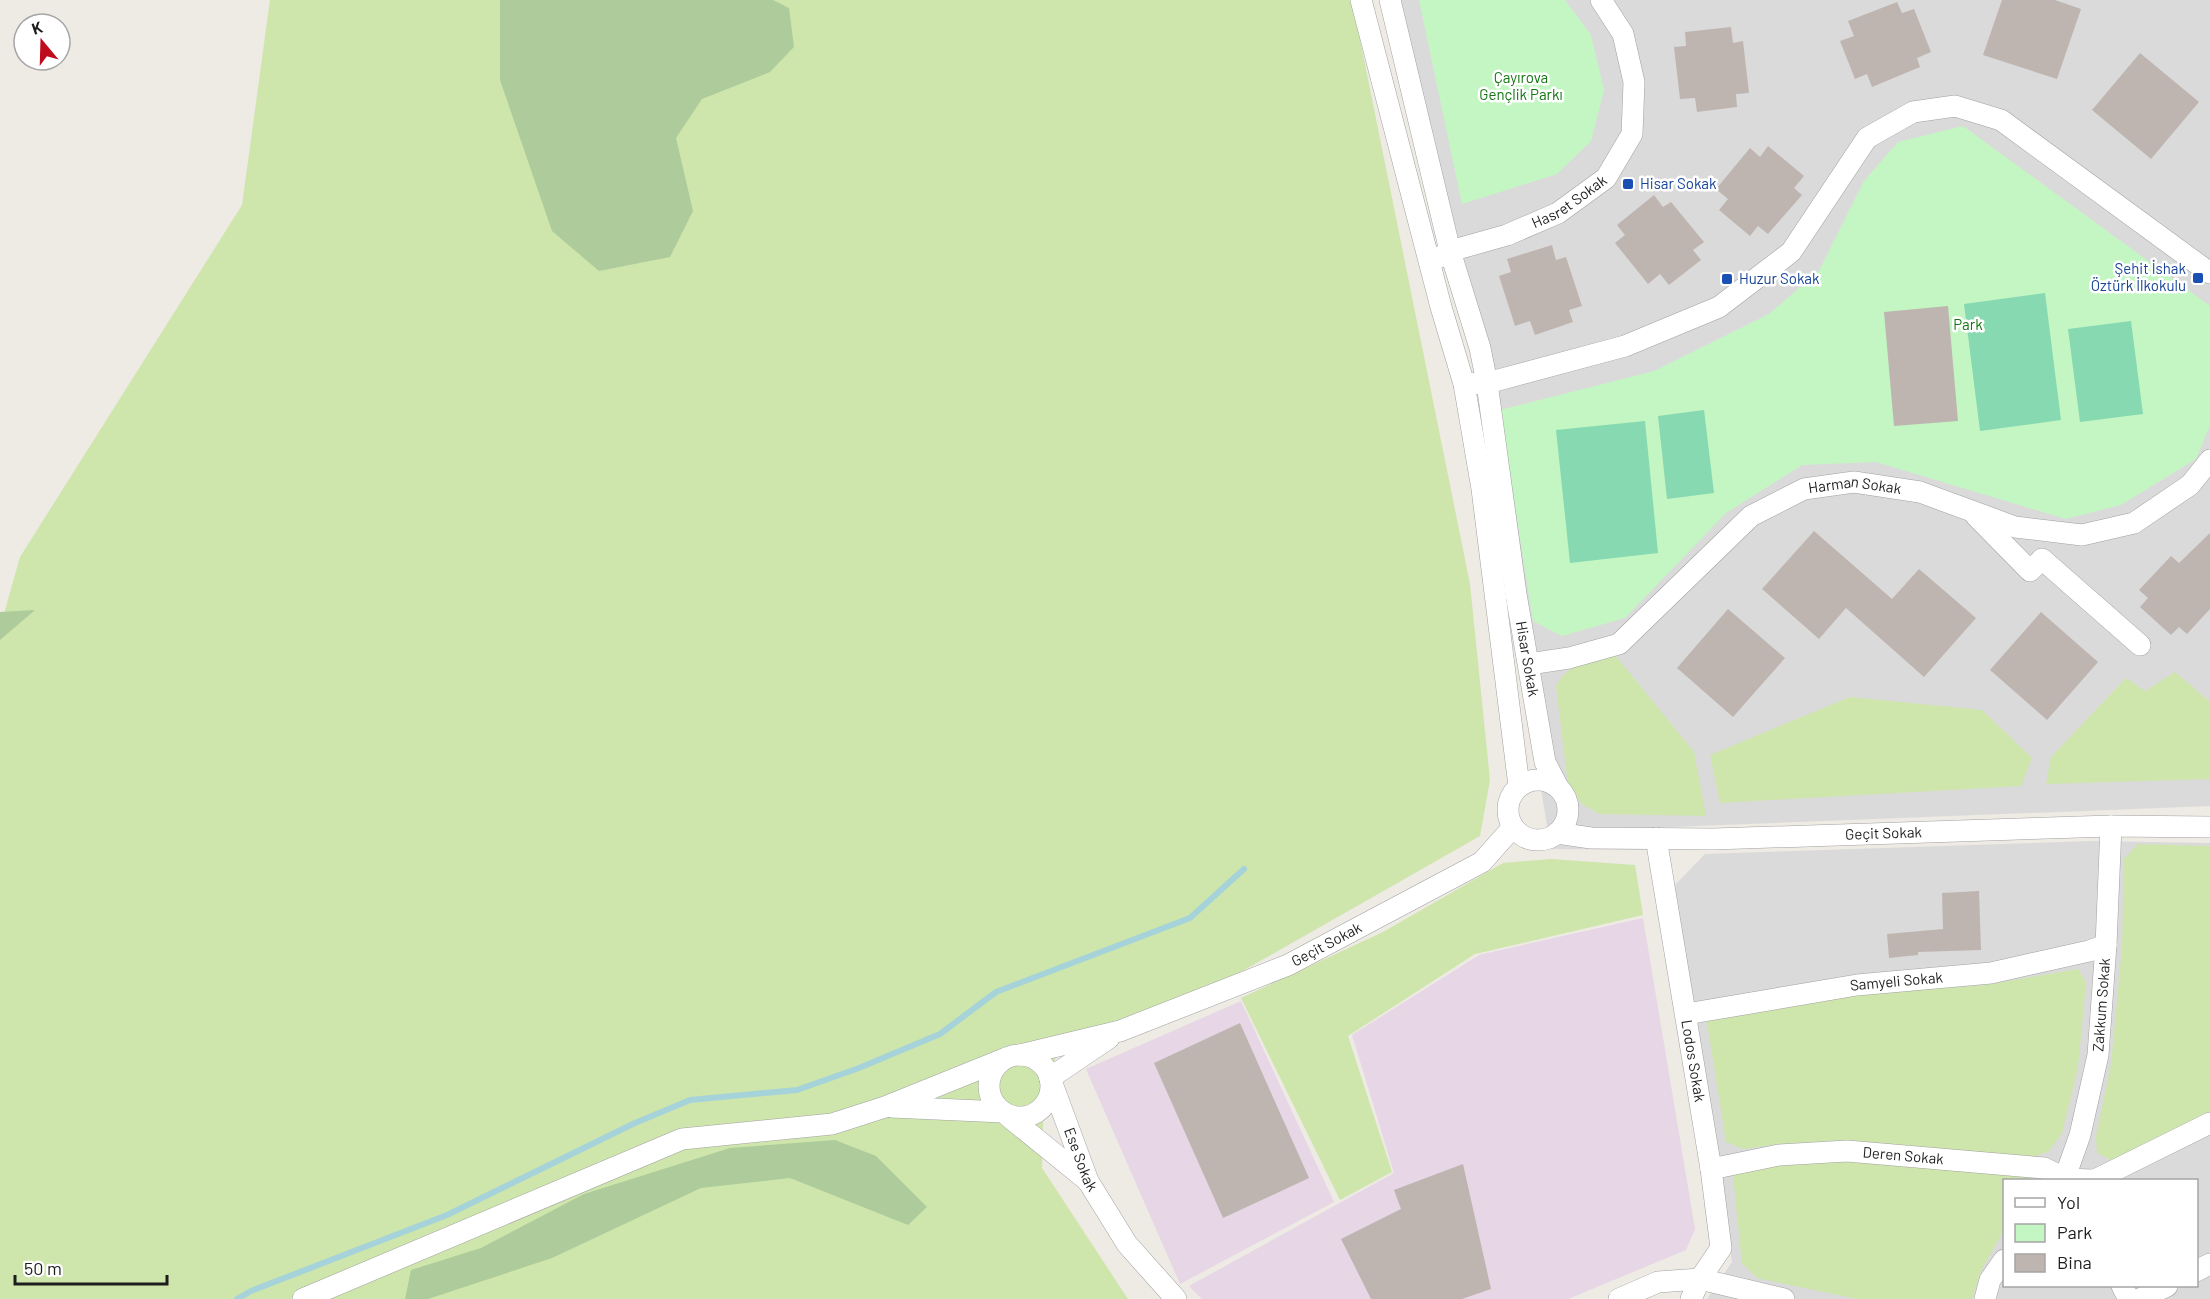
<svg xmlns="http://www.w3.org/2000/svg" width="2210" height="1299" font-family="Barlow,sans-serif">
<rect width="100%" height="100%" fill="#eeeae4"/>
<g fill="#dbdada" fill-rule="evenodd">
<polygon points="1389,0 2210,0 2210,806 1646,828 1648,850 1551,849 1509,599 1480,381"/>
<path d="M2090 841 2210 843V1299H1707L1732 1262 1673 887 1705 854ZM2004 1180H2196V1286H2004Z"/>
</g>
<g fill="#e7d6e5">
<polygon points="1643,918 1695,1229 1686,1250 1568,1299 1202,1299 1189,1286 1394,1173 1352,1035 1479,955"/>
<polygon points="1241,1001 1334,1202 1180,1284 1086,1069"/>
</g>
<g fill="#cee6ac">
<polygon points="270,0 1352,0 1470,584 1490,780 1480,836 1232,977 1060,1051 1044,1079 1042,1168 1128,1299 0,1299 0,628 20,557 242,205"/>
<path d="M1615 655 1694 752 1706 816 1599 814 1582 804 1568 785 1556 686C1570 661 1590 662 1615 655Z"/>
<polygon points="2175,672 2210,702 2210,779 2046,784 2051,757 2126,678 2145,691"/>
<polygon points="1850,697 1982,710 2032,758 2021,786 1720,803 1710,755"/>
<polygon points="2138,844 2210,846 2210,1112 2113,1161 2097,1153 2096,1136 2111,1064 2122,947 2124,859"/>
<polygon points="1551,859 1635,865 1643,915 1475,954 1348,1036 1392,1172 1340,1200 1241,998 1383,932 1503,863"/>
<polygon points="2078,969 2086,982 2078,1067 2062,1133 2048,1152 2025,1159 1849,1140 1780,1144 1743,1149 1726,1142 1707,1022 1716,1016 1855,995 1985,985"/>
<polygon points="1852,1159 2032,1175 2037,1180 2004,1180 2004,1230 1981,1271 1972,1299 1857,1299 1757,1278 1742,1263 1733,1175 1784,1161"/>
</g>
<g fill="#aecb9b">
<polygon points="500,0 773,0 789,8 794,47 770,72 702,99 676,138 693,211 670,257 599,271 552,231 500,80"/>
<polygon points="35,610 0,640 0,612"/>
<polygon points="835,1140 876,1156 927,1207 908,1225 790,1178 701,1188 552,1258 428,1299 405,1299 411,1270 481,1248 584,1194 730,1148"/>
</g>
<g fill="#c4f6c3">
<polygon points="1419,0 1565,0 1591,35 1604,90 1591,141 1557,174 1462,204"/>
<polygon points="1963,126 2210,306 2210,425 2196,459 2121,505 2066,519 1876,462 1802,465 1726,513 1625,618 1562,636 1533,621 1500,410 1654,371 1769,314 1819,271 1864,181 1898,142"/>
</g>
<g fill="#86d9b0">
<polygon points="2045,293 2061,420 1980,431 1964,304"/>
<polygon points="2131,321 2143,414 2080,422 2068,329"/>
<polygon points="1704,410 1714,493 1667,499 1658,416"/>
<polygon points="1645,421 1658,553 1570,563 1556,430"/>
</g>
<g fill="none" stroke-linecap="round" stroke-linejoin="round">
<polyline stroke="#a6d3d9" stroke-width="6" points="237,1299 251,1291 447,1215 635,1123 690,1100 797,1090 859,1068 940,1034 996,992 1190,918 1244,869"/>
</g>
<g fill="#beb5b0">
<polygon points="2002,0 2055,0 2081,9 2057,79 1983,55"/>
<polygon points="1897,2 1902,13 1914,9 1931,52 1917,58 1920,67 1872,87 1867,74 1855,79 1840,41 1854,36 1848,21"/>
<polygon points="1731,27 1733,43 1743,41 1749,93 1736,94 1737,107 1697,112 1695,98 1680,99 1674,47 1686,46 1685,32"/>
<polygon points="2140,53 2199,102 2151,159 2092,110"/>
<polygon points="1768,146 1804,176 1794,188 1802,195 1768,234 1758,226 1750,236 1719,210 1728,199 1716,189 1750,148 1760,157"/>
<polygon points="1654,195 1663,207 1671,202 1704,242 1693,250 1701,260 1669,285 1660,274 1648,284 1615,243 1625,235 1617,225"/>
<polygon points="1552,245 1556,260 1566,257 1582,306 1569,310 1573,322 1535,335 1530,321 1515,326 1499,276 1511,272 1507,259"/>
<polygon points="1948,306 1958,421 1894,426 1884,312"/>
<polygon points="1814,531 1892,599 1919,569 1976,618 1924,677 1846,608 1819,639 1762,589"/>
<polygon points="2210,533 2210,609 2187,634 2179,627 2171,635 2140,607 2148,598 2139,590 2171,556 2179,563"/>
<polygon points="1728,609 1785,658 1733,717 1677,668"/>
<polygon points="2041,612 2098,662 2047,720 1990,670"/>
<polygon points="1979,891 1981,950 1918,952 1918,955 1889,958 1887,934 1943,929 1942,893"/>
<polygon points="1240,1023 1309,1178 1223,1218 1154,1063"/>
<polygon points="1463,1164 1491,1289 1462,1299 1371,1299 1341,1239 1401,1209 1394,1190"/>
</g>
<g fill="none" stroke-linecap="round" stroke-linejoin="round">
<defs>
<g id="minor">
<polyline points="1361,0 1441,307 1464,384 1482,489 1519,786"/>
<path id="s1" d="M1390 0 1450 251 1480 348 1487 383 1516 594 1545 762 1558 787"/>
<path id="s2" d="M1438 258 1450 251 1507 235 1558 213 1606 178 1632 134 1634 82 1623 34 1601 0"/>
<polyline points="1464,384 1487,383 1625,346 1719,307 1791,252 1867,138 1913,112 1955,106 2001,120 2210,273"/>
<polyline points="1976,516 2030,571 2042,559 2140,645"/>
<path id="s3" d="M1529 664 1569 658 1619 644 1751 516 1804 489 1854 482 1920 492 2015 527 2082 535 2134 523 2190 485 2210 460"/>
<circle cx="1538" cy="810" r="30"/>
<path id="s4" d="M1557 833 1591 838 1714 839 2111 826 2210 827"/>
<path id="s5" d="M1656 838 1711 1169 1721 1248 1700 1279 1691 1299"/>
<path id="s6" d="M1686 1014 1857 985 1991 973 2089 951 2106 945"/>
<path id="s7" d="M1020 1055 1120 1031 1288 965 1482 862 1513 827"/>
<circle cx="1020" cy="1086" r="31"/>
<path id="s8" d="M1050 1078 1088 1181 1127 1244 1176 1299"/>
<polyline points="1050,1078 1109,1038"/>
<polyline points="891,1107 1003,1112 1088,1181"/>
<path id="s9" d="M1711 1169 1779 1155 1847 1151 2044 1168 2066 1179 2092 1180"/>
<path id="s10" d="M2064 1180 2080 1135 2098 1055 2106 945 2111 826"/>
<polyline points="2095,1180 2210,1123"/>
<polyline points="2196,1271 2210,1264"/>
<polyline points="2122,1286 2129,1299"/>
<polyline points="303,1299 682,1139 832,1124 885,1107 1004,1059"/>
<polyline points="1619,1299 1658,1282 1700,1279 1784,1299"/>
<polyline points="1985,1299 1990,1280 2004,1260"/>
<polyline points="2140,1299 2167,1286"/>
</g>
</defs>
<use href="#minor" stroke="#a1a1a1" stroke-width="22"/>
<use href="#minor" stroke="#fff" stroke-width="21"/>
</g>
<g fill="#1a4fb4" stroke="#fff" stroke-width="2">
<rect x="1622" y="178" width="12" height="12" rx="3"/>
<rect x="2192" y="272" width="12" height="12" rx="3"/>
<rect x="1721" y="273" width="12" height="12" rx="3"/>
</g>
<g text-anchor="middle" stroke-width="5" stroke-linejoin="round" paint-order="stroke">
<g font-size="15" fill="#137611" stroke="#fff">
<text x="1521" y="83">Çayırova<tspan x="1521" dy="17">Gençlik Parkı</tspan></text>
<text x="1968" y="330">Park</text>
</g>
<g font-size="15" fill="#164399" stroke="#fff" text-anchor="start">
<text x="1640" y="189">Hisar Sokak</text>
<text x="2186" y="274" text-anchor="end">Şehit İshak<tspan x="2186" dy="17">Öztürk İlkokulu</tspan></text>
<text x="1739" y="284">Huzur Sokak</text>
</g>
<g font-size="15" fill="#1d1d1d" stroke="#fff">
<text dy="5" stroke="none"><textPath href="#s2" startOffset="144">Hasret Sokak</textPath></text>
<text dy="5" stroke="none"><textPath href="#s3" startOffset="387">Harman Sokak</textPath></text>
<text dy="5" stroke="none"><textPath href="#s1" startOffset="674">Hisar Sokak</textPath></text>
<text dy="5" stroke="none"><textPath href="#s4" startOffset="327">Geçit Sokak</textPath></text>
<text dy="5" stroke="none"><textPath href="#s7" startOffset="327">Geçit Sokak</textPath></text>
<text dy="5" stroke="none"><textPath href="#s6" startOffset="213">Samyeli Sokak</textPath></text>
<text dy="5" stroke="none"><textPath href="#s10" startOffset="180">Zakkum Sokak</textPath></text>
<text dy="5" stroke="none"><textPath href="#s5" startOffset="226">Lodos Sokak</textPath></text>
<text dy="5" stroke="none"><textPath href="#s9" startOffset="194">Deren Sokak</textPath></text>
<text dy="5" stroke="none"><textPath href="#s8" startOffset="87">Ese Sokak</textPath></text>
</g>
</g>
<rect x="2003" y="1179" width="195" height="108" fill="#ffffff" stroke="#a5a5a5" stroke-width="1.5"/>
<rect x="2015" y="1198" width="30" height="9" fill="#ffffff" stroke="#a5a5a5" stroke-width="1.5"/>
<text x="2057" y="1209" font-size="18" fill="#1d1d1d">Yol</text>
<rect x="2015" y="1224" width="30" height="18" fill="#c4f6c3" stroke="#a5a5a5" stroke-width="1.5"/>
<text x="2057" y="1239" font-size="18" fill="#1d1d1d">Park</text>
<rect x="2015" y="1254" width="30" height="18" fill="#beb5b0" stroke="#a5a5a5" stroke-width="1.5"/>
<text x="2057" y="1269" font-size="18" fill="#1d1d1d">Bina</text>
<g transform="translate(42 42) rotate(341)"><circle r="28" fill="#ffffff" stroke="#a5a5a5" stroke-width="1.5"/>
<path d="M0-4.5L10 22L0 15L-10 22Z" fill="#c00b1d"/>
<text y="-9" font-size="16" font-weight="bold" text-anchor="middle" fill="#1d1d1d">K</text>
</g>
<path d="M15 1275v9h152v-9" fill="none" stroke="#1d1d1d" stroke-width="3"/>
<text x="24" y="1275" font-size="18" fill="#1d1d1d" stroke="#ffffff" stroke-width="4.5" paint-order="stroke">50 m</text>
</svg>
